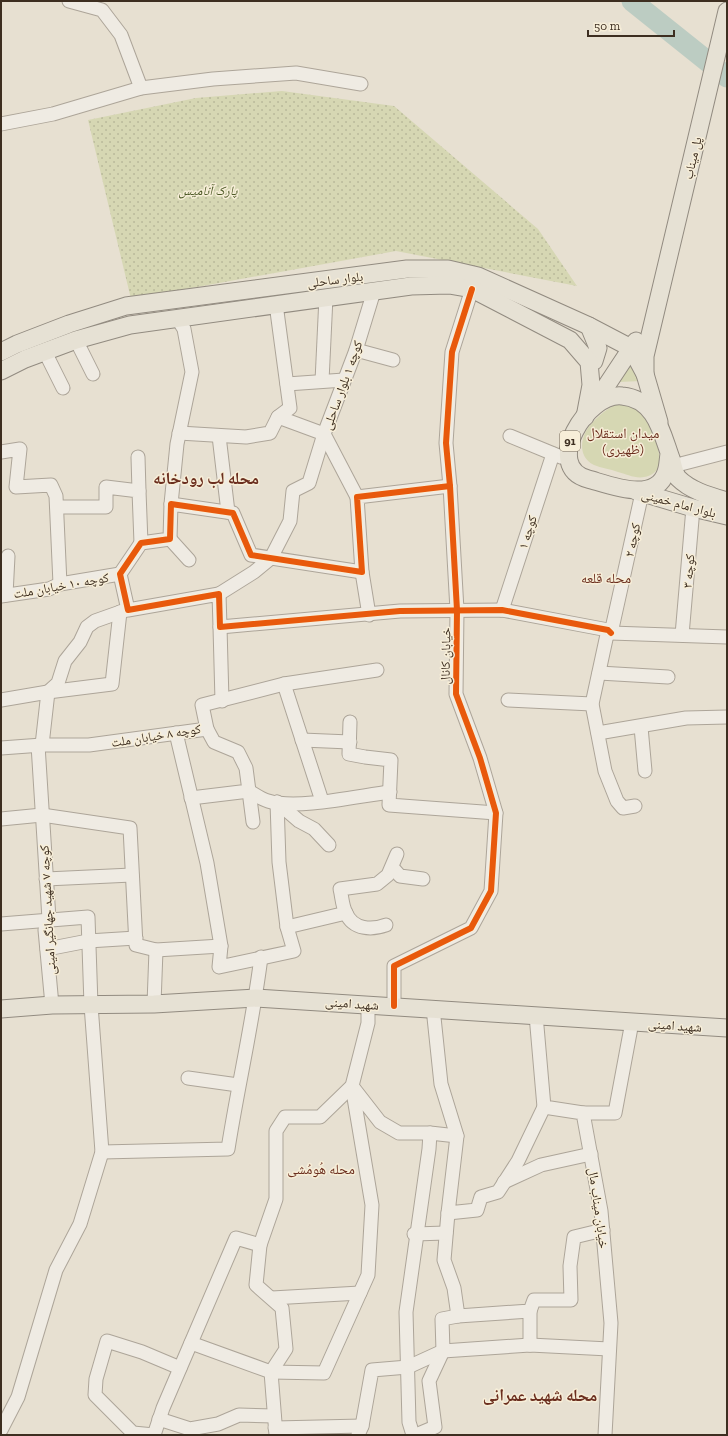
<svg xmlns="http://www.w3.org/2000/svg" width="728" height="1436" font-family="'Zilla Slab','Noto Naskh Arabic',serif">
<defs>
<pattern id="park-dots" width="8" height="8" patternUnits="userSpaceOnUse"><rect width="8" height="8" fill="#d6d7b3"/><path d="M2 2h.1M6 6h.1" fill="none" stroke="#b9b99a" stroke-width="1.8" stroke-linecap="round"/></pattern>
</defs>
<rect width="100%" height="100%" fill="#e7e0d1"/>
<g fill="#d6d7b3">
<polygon points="633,361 641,381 619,382"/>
<path d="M625 401 648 416C651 427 662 453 659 464 658 471 652 476 644 477 636 479 626 474 618 472 610 469 601 468 594 465 576 456 581 434 592 423 604 411 609 407 625 401Z"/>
</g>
<polygon fill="url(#park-dots)" points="282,91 394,106 538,229 577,286 396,251 131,299 88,120 196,98"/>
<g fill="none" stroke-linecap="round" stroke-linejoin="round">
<polyline stroke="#bcccc2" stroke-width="21" points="632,1 727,77"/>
<defs>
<g id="minor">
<polyline points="69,1 102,10 121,35 141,88"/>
<polyline points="1,124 53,114 141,88 213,79 296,73 361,84"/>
<polyline points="276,304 290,408 278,417"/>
<polyline points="76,340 93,374"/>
<polyline points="356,350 393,360"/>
<polyline points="45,352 63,388"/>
<polyline points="322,381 326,297"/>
<polyline points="287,384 344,380"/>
<polyline points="179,433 246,437 270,433 278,417 324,434 309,483 293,491 290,521 271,558 254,572 219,594"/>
<polyline points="219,436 228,512"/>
<polyline points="510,436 561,457"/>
<polyline points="1,452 20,449 16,487 51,485 56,496 60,584"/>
<polyline points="138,457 139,491"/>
<polyline points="673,466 727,452"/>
<polyline points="450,486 357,497 362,572 251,555 233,513 171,504 170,539 141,543 120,574 128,610 219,594 220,627 400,611 502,610 608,630 611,633"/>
<polyline points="357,497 324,434 356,350 374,291"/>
<polyline points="171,504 177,444 192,372 184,329 177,318"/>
<polyline points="57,507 106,507 106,487 139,491 141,543"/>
<polyline points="170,539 189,560"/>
<polyline points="362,572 369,615"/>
<polyline points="6,595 8,556"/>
<polyline points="1,596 49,589 60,584 120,574"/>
<polyline points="502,610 553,454"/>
<polyline points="220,627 222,701"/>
<polyline points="608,630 592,704 605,771 617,801 623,808 635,806"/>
<polyline points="611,633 642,493"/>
<polyline points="611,633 727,637"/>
<polyline points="682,635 693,508"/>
<polyline points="599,673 668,677"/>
<polyline points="284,684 322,801"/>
<polyline points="48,692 112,684 120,612"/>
<polyline points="48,692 58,683 65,661 80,642 87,627 95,621 126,610"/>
<polyline points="1,700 48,692 42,745"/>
<polyline points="508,700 592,704"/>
<polyline points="350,722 349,754 365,757 391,760 389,805 496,813"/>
<polyline points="641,727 645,771"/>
<polyline points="176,733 207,863 221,946 219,967 294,951 287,927 346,913"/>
<polyline points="598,733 686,718 727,717"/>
<polyline points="302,740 350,742"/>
<polyline points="38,745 49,919 45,930 52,1005"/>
<polyline points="1,748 42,745 89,745 207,729 202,705 284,684 377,670"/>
<path d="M249 791C256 795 261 799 268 801 297 810 358 796 390 792"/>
<polyline points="249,791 253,822"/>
<polyline points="191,798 249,791 246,768 238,752 214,742 207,729"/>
<polyline points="277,802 279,862 287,927"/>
<polyline points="277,802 299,821 314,829 329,845"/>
<polyline points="1,819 42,815 130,828 136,945 156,950 221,946"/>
<polyline points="392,867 400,876 423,879"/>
<polyline points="46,879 132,875"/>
<polyline points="1,924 88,917 91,1005 102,1152 80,1224 56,1270 18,1397 1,1430"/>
<path d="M386 925C372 930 353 930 346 913 342 906 342 896 340 889L377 884 388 875 397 854"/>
<polyline points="47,949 88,941 136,938"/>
<polyline points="154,1004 156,950"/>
<polyline points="394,1006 394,966 471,928 491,891 496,813 480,758 456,694 457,610 450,486 446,443 452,352 472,289"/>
<polyline points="433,1008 441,1084 457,1136 448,1213 477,1210 481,1197 498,1192 518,1161 544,1107"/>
<polyline points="536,1015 544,1107 583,1113 601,1211 611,1323 605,1435"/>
<polyline points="188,1078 238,1085"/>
<polyline points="583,1113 615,1113 632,1022"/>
<path d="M102 1152 228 1149C238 1085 253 1022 261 957"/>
<polyline points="504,1182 541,1165 591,1154"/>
<polyline points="448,1213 444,1260 454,1288 458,1316 530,1311 534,1300 571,1300 570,1266 574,1237 603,1230"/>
<polyline points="414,1234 446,1233"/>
<polyline points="260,1245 256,1285 282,1308 286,1349 271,1372"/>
<polyline points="272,1298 360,1293"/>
<polyline points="191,1343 271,1372 276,1435"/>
<polyline points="530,1345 530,1311"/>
<polyline points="271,1372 324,1373 368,1275 372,1205 352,1086 380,1122 399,1133 430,1133 457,1136"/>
<polyline points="159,1419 190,1429 218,1424 239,1415 274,1416"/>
<polyline points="275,1428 362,1426"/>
<polyline points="154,1435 163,1408 236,1238 260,1245 276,1199 276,1131 285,1117 320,1117 352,1086 368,1023 368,1004"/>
<polyline points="154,1435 133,1433 95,1395 96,1379 107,1341 142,1352 180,1368"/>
<polyline points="358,1435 362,1426 372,1370 408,1367 443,1351 530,1345 609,1349"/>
<polyline points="413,1435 409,1422 406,1312 429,1149 430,1133"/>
<polyline points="416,1435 435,1427 429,1381 443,1351 442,1319 458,1316"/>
</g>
<g id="major">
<polyline points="589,326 598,348 594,361 589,362"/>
<polyline points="1,352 17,344 69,324 126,306 407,269 448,269 478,276 589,326 631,348 645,374"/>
<polyline points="1,371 25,359 76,340 130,325 411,286 449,285 472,289 570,340 589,362 591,385 585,417"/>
<polyline points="593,406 636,341"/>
<polyline points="659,422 645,374 645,356 727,11"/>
<path d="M669 454C668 460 668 467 666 472 656 504 610 485 588 479 542 467 587 392 622 396 657 399 662 435 672 461 673 466 675 474 678 478 691 491 710 496 727 501"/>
<polyline points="636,491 693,508 727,516"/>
<polyline points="1,1009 52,1005 154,1004 256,998 727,1028"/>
</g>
</defs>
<use href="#minor" stroke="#ada599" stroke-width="15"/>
<use href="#major" stroke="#928b80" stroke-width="19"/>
<use href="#minor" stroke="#efebe3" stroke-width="13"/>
<use href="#major" stroke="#e6e1d4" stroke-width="17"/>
<defs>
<g id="cycleway">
<polyline points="450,486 357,497 362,572 251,555 233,513 171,504 170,539 141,543 120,574 128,610 219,594 220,627 400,611 502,610 608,630 611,633"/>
<polyline points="394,1006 394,966 471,928 491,891 496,813 480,758 456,694 457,610 450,486 446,443 452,352 472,289"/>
</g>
</defs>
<use href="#cycleway" stroke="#f7eed8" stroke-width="8"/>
<use href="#cycleway" stroke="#e8590c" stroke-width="6"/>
</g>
<g text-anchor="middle" stroke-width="3" stroke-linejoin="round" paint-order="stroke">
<rect fill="#f7eed8" stroke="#756857" stroke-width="1" x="560" y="431" width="20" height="20" rx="3"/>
<g font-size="12" font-weight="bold" fill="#3d2e20">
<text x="570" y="445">91</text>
</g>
<g font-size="13" fill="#3d2e20" stroke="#f7eed8">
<text transform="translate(692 158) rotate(-77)" y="5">پل میناب</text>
<text transform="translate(335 279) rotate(-7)" y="5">بلوار ساحلی</text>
<text transform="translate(342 385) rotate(-70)" y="5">کوچه ۱ بلوار ساحلی</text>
<text transform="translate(679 503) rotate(15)" y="5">بلوار امام خمینی</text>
<text transform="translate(527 532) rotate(-72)" y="5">کوچه ۱</text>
<text transform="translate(632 540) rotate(-78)" y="5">کوچه ۲</text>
<text transform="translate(688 571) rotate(-85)" y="5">کوچه ۳</text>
<text transform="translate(61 585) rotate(-10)" y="5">کوچه ۱۰ خیابان ملت</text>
<text transform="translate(445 656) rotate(-89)" y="5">خیابان کانال</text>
<text transform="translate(156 735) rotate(-9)" y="5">کوچه ۸ خیابان ملت</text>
<text transform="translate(47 910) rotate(-93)" y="5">کوچه ۷ شهید جهانگیر امینی</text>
<text transform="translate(352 1003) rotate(4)" y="5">شهید امینی</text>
<text transform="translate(675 1025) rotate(4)" y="5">شهید امینی</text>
<text transform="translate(599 1208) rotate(82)" y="5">خیابان میناب مال</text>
</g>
<g font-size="13" font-style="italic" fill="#4d5a26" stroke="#f7eed8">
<text x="208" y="195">پارک آنامیس</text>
</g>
<g font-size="14" fill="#6b2e1e" stroke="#f7eed8">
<text x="623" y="438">میدان استقلال<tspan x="623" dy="16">(ظهیری)</tspan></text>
<text x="606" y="583">محله قلعه</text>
<text x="321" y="1174">محله هُومُشی</text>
</g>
<g font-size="17" font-weight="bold" fill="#6b2e1e" stroke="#f7eed8">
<text x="206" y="484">محله لب رودخانه</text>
<text x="540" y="1401">محله شهید عمرانی</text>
</g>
</g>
<rect width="728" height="1436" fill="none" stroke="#3d2e20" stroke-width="4"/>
<path d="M588 30v6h86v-6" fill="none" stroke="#3d2e20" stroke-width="2"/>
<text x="594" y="30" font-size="12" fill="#3d2e20" stroke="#f7eed8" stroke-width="3" paint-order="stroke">50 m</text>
</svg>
